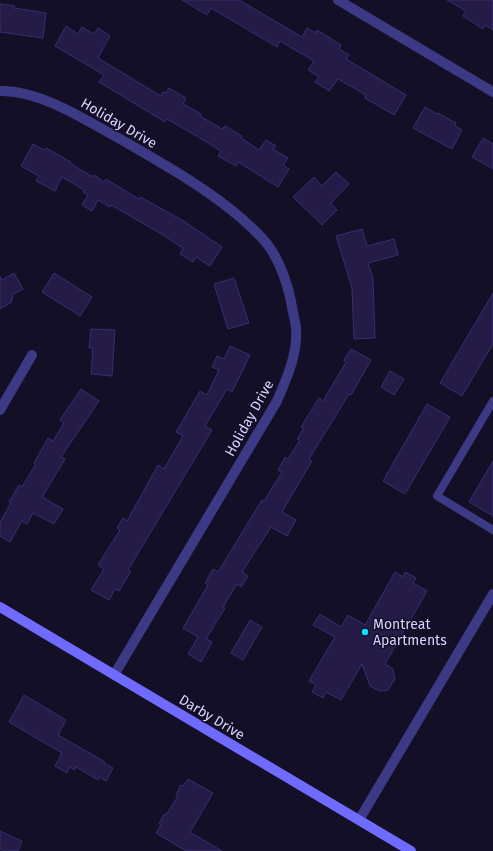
<svg xmlns="http://www.w3.org/2000/svg" width="493" height="851" font-family="'Fira Sans',sans-serif">
<rect width="100%" height="100%" fill="#130f26"/>
<g fill="#241b47" stroke="#3b2d73">
<polygon points="182,0 239,0 302,37 307,28 316,33 317,30 341,45 339,49 349,55 346,59 406,95 394,115 365,98 366,95 338,79 329,91 315,82 319,77 308,70 314,61 280,41 277,47 211,8 207,15"/>
<polygon points="447,0 493,0 493,30 485,25 483,29 463,16 466,11"/>
<polygon points="0,4 15,6 14,8 46,13 43,38 0,32"/>
<polygon points="66,26 78,34 82,27 94,34 98,28 110,36 98,58 161,96 163,92 166,93 169,88 186,98 183,104 201,114 200,116 222,129 225,126 242,136 241,138 259,150 266,140 276,146 273,149 288,158 283,165 289,169 278,187 238,162 236,166 218,156 221,151 198,137 167,119 165,122 99,82 104,75 55,46"/>
<polygon points="425,107 437,114 438,113 456,123 455,126 462,130 452,149 413,128"/>
<polygon points="483,138 493,144 493,169 472,157"/>
<polygon points="33,144 44,150 46,148 71,162 70,163 93,177 94,175 104,182 106,179 132,195 139,199 140,197 182,220 222,247 210,266 196,257 193,262 180,254 183,248 163,235 111,205 110,207 98,200 92,211 82,205 88,195 83,192 84,190 62,177 55,191 36,181 39,176 21,166"/>
<polygon points="336,172 349,184 331,203 337,210 322,225 293,197 314,177 322,186"/>
<polygon points="362,229 367,246 394,239 398,255 368,263 373,278 375,338 354,339 352,288 336,236"/>
<polygon points="14,273 23,289 12,295 13,298 11,299 12,302 0,309 0,276 2,280"/>
<polygon points="54,273 92,297 80,316 42,292"/>
<polygon points="234,278 249,323 228,329 214,284"/>
<polygon points="493,293 493,344 462,396 440,383"/>
<polygon points="91,329 115,330 112,376 91,374 93,348 89,348"/>
<polygon points="230,346 250,355 232,392 227,389 205,426 212,430 128,570 131,571 119,591 115,589 109,600 91,590 104,569 98,565 120,530 117,528 123,518 127,521 158,465 164,469 183,436 176,432 200,391 207,395 219,370 212,367 217,356 224,359"/>
<polygon points="351,349 371,360 351,395 349,394 309,459 312,461 282,512 296,520 287,536 271,527 242,572 248,576 241,587 237,584 223,607 225,608 206,639 212,642 201,662 188,654 198,637 183,628 208,585 205,583 213,569 218,572 262,500 264,501 282,472 278,470 285,457 288,459 300,440 297,439 304,428 301,427 319,398 323,401 346,362 344,360"/>
<polygon points="390,371 404,379 394,395 381,387"/>
<polygon points="81,389 99,401 61,457 65,459 42,497 63,509 54,524 33,513 27,524 22,521 10,542 0,536 0,522 11,503 9,502 19,485 22,487 36,464 34,463 48,438 53,441 64,423 60,420"/>
<polygon points="427,404 450,417 405,494 383,481"/>
<polygon points="493,461 493,516 469,502"/>
<polygon points="395,572 403,577 405,572 416,578 413,583 427,591 385,664 393,669 395,679 388,690 379,691 370,686 362,664 341,700 326,692 323,698 312,692 316,685 309,681 335,637 313,625 320,614 341,627 348,615 365,625"/>
<polygon points="250,620 262,627 243,660 231,653"/>
<polygon points="24,695 66,720 58,735 105,762 104,763 113,768 106,781 99,777 98,780 76,767 74,770 70,767 67,773 55,766 62,753 9,722"/>
<polygon points="188,779 213,793 190,832 222,851 186,851 156,833 161,825 159,824 164,814 166,815 178,796 176,795 181,785 183,786"/>
<polygon points="0,831 22,841 18,851 4,851 0,849"/>
</g>
<g fill="none" stroke-linecap="round" stroke-linejoin="round">
<polyline stroke="#3d3a85" stroke-width="8" points="493,401 437,496 493,530"/>
<g stroke="#3d3a85" stroke-width="10">
<polyline points="338,0 493,92"/>
<path d="M0 91C41 90 87 121 122 140 163 164 205 187 241 218 251 227 262 236 270 248 281 264 287 283 291 301 292 310 295 319 296 328 298 353 287 378 277 401L114 675"/>
<polyline points="0,410 32,355"/>
<polyline points="359,820 493,594"/>
</g>
<polyline stroke="#6f6bff" stroke-width="10" points="0,607 411,851"/>
</g>
<circle fill="#00e5ff" stroke="#130f26" stroke-width="1.5" cx="365" cy="632" r="4"/>
<g text-anchor="middle" stroke-width="3" stroke-linejoin="round" paint-order="stroke">
<g font-size="14" fill="#d9d4ff" stroke="#130f26">
<text transform="translate(119 123) rotate(30)" y="5">Holiday Drive</text>
<text transform="translate(249 418) rotate(-61)" y="5">Holiday Drive</text>
<text transform="translate(212 717) rotate(31)" y="5">Darby Drive</text>
</g>
<g font-size="14" fill="#d9d4ff" stroke="#130f26" text-anchor="start">
<text x="373" y="629">Montreat<tspan x="373" dy="16">Apartments</tspan></text>
</g>
</g>
</svg>
